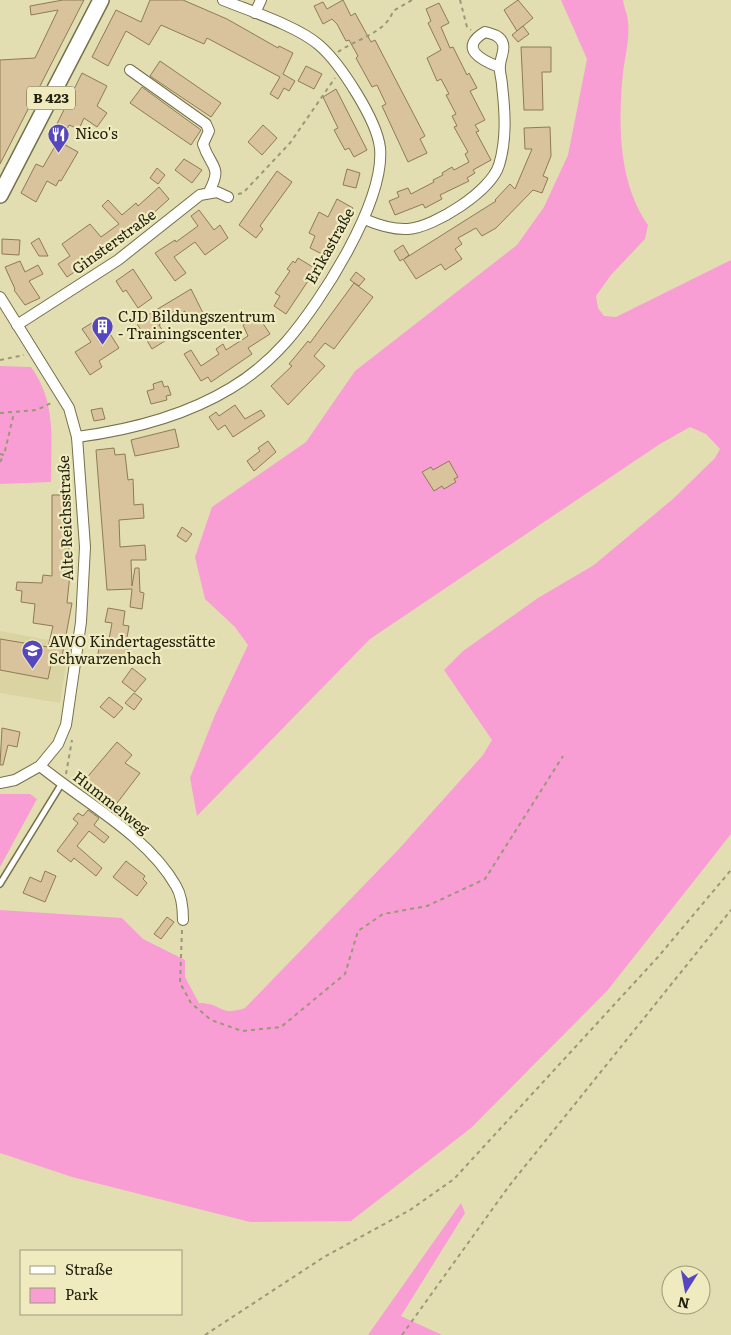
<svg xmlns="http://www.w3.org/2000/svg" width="731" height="1335" font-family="Literata,serif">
<rect width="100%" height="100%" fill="#e2deb2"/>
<polygon fill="#d9d4a1" points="0,631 69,644 60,703 0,693"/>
<g fill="#f89ed4">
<path d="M561 0H623C624 8 628 15 628 22 630 38 625 57 623 72 618 123 618 182 648 225L645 239 611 275 596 296 598 308 604 316 616 317 731 260V834L607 991 471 1128 351 1221 250 1222 72 1177 0 1153V910L122 918 143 939 185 960V977L199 1003C223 1003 219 1017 245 1008L398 850 483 755 492 740 444 670 463 651 538 598 594 565 674 498 715 458 720 449 706 434 690 427 660 444 370 639 197 816 190 778 215 715 248 645 235 627 205 599 195 557 212 507 306 442 355 371 517 245 544 207 568 155 587 59Z"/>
<path d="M0 366 31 367C57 403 51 441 51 482L0 484Z"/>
<polygon points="0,794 30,794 37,799 0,867"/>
<polygon points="461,1203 465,1213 401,1316 442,1335 368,1335"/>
</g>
<g fill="#d8c39c" stroke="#8e7b55">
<polygon points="63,0 84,0 0,164 0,60 35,58 58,10 31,15 30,6"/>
<polygon points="150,0 183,0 227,19 278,48 279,46 293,53 283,74 295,81 289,91 284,88 278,99 270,94 280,77 207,38 204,44 161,25 149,45 126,31 108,66 92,57 116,10 141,22"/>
<polygon points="343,0 351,16 355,13 371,42 375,40 425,136 420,139 427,153 408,162 382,106 386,104 377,85 372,87 356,58 358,56 349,40 346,41 337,24 332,19 323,24 314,6 323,2 327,9"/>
<polygon points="518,0 533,18 517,31 504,10"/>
<polygon points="439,3 449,23 441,27 450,48 453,47 467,75 469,73 477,88 470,91 485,120 475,125 479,131 476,132 491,160 473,170 475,173 467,178 469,181 440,195 442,199 425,208 423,204 395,215 389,201 399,197 397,192 408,188 411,194 434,182 433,180 443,175 442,173 452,167 454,170 469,162 465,154 468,152 454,127 457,126 452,116 456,114 446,95 449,94 441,79 437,81 427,58 441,50 428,23 431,21 426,9"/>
<polygon points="523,26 529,34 518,42 512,35"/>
<polygon points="521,47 551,47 551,72 542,72 543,110 524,110"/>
<polygon points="160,61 221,103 211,117 150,76"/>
<polygon points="306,66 322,74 314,89 298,81"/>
<polygon points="82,73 107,86 97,106 107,113 97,127 84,118 79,129 69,125 64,135 54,130"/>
<polygon points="142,87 201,130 191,145 130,103"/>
<polygon points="336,89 367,150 354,157 349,148 345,150 334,130 338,128 323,97"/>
<polygon points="263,125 277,138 262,155 248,142"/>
<polygon points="550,127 551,156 543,176 548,178 542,193 533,190 496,228 482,236 476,228 458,238 462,244 455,249 462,259 445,270 441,264 416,279 403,259 400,261 394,251 403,245 409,255 404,259 496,201 495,200 510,184 515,189 532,149 525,149 524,128"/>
<polygon points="58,141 78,152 61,181 59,180 56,186 47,181 36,202 21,193 36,164 43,167"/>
<polygon points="184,159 202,170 192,183 175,170"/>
<polygon points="157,168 165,175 158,184 150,178"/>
<polygon points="347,169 360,173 356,188 343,185"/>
<polygon points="277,171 292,182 260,226 263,229 256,238 239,225"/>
<polygon points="159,187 169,199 148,218 150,220 137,232 135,231 67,277 58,264 70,256 62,244 90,224 101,237 119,224 102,206 108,200 122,215 136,203 138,206"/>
<polygon points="337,199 353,208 344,225 341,223 326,256 310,248 315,236 309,233 319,212 328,217"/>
<polygon points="199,210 214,230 220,225 228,238 205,255 195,242 174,257 186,273 175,281 155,253 175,240 176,242 198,226 191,216"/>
<polygon points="39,238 48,256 39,256 31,243"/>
<polygon points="2,239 20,240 19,255 2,254"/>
<polygon points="298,258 316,269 286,314 274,306 280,296 275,293 290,271 287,269 293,261 295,263"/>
<polygon points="20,261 25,272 38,265 43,274 29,281 40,298 25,305 14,290 15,289 5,267"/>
<polygon points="133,269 152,298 138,308 126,290 123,292 116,281"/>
<polygon points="356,272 365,279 359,286 350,280"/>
<polygon points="354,283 373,297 334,349 325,343 314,356 325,366 288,405 271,386 292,366 289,364 308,341 310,343"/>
<polygon points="191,289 204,315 192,322 185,311 180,314 178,309 160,320 162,323 159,325 168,339 152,349 136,322"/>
<polygon points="258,316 270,334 248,348 252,354 211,382 208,377 201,381 184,354 191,350 201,366 219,354 216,349 223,344 226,350 248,336 243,325"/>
<polygon points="100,318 119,348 99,361 102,367 90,375 75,352 91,342 82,329"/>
<polygon points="162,381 164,387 168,386 171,395 166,396 167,400 151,404 147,391 154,389 153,384"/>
<polygon points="235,405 245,419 261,410 265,416 233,437 225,425 218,430 209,417 216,412 219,416"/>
<polygon points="102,408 105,419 94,421 91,410"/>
<polygon points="175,429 179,447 135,456 131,440"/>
<polygon points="268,441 276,452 254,471 247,461 260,451 258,448"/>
<polygon points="114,448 115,455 125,454 128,480 133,479 134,505 143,504 144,518 119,520 120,547 145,545 146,560 131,560 132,586 135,568 139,568 140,592 144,593 142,609 130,607 132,589 107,590 96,450"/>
<polygon points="449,461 458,477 454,479 456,482 444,489 442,486 434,491 422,472 431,467 433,470"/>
<polygon points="52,495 67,495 70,574 67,603 72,603 61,662 52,660 48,679 0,670 0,639 48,647 53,626 33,623 35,604 21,602 22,591 16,590 17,582 42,583 43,575 52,576"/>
<polygon points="182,527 192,534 186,542 177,536"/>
<polygon points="108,608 125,611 123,625 129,626 127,638 130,639 125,664 97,659 100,643 108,645 112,623 105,622"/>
<polygon points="132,668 146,679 135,692 122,682"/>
<polygon points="134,693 142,699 134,710 125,703"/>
<polygon points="109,697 123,708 114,718 100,707"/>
<polygon points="2,728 20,732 17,747 8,745 3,765 0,765"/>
<polygon points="117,742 132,755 125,763 140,773 114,807 84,781"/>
<polygon points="88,810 99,818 94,825 109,837 104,843 89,831 77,846 102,868 96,876 74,858 71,862 57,851 78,823 73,819 78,813 83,816"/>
<polygon points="126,861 145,876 143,879 147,883 137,896 113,877"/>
<polygon points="45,871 56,876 45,902 23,893 30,877 41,882"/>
<polygon points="167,917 174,922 161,939 154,934"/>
</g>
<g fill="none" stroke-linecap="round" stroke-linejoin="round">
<defs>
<polyline id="service" points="0,884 62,783"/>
<g id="minor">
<polyline points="255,13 261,0"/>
<path d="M130 70 206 124 209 131 203 144C211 169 223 165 209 192"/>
<path d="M364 219C378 225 393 230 408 229 435 227 491 191 499 165 507 139 505 111 502 85 502 79 499 72 500 66 500 59 505 51 503 44 501 36 493 34 485 32 458 48 481 60 499 67"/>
<polyline points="0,297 69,408 77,437 85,547 81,622 66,725 58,744 40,766 15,780 0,783"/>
<polyline points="17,325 118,260 200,195 217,192 228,197"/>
<path d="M77 437C130 430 185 416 231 388 251 376 270 360 286 342 321 302 385 202 380 148 377 120 340 63 319 45 297 26 250 11 223 0"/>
<path d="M40 766C84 802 148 836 176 886 182 896 183 908 183 920"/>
</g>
<polyline id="primary" points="0,195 101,0"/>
</defs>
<use href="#service" stroke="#757149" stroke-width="8"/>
<use href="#minor" stroke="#757149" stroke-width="12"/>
<use href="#primary" stroke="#757149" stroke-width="18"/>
<g stroke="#9b9876" stroke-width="2" stroke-dasharray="4 4" stroke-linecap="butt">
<polyline points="460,0 467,27 471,30"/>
<path d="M338 52C356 39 386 33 393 11L412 0"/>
<polyline points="238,194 243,193 290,143 335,78"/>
<polyline points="0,360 24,355"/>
<polyline points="0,413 37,410 53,402"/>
<polyline points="0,454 4,455 14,413"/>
<polyline points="0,462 4,455"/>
<polyline points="66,774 72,740"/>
<polyline points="182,930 180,983 191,1003 211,1020 242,1031 281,1027 345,974 358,931 383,914 427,906 485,879 563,756"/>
<polyline points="205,1335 324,1257 410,1210 454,1179 658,957 731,870"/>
<polyline points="402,1335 509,1186 731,910"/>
</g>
<use href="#service" stroke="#fff" stroke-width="5"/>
<use href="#minor" stroke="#fff" stroke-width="10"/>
<use href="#primary" stroke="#fff" stroke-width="15"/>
</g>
<defs>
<symbol id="restaurant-pin" viewBox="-11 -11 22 30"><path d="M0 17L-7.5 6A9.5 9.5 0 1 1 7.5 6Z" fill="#5647be" stroke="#efebbf"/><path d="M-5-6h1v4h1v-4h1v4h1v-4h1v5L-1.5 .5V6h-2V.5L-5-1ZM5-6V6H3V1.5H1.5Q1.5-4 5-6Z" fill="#fff"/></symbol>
<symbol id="building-pin" viewBox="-11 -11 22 30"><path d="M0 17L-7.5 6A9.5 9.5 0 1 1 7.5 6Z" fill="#5647be" stroke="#efebbf"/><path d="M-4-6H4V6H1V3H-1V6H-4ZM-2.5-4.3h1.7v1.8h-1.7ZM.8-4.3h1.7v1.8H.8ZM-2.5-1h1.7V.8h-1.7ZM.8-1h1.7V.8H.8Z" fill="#fff"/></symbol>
<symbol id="school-pin" viewBox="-11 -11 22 30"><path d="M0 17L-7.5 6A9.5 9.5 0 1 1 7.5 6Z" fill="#5647be" stroke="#efebbf"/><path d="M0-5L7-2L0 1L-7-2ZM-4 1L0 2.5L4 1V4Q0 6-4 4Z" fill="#fff"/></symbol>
</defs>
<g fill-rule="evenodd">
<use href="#restaurant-pin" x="46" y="122" width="25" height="34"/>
<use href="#building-pin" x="90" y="314" width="25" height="34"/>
<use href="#school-pin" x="20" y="638" width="25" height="34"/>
</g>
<g text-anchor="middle" stroke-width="4.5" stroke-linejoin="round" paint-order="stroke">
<rect fill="#efebbf" stroke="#605e44" stroke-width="1" x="27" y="86.5" width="48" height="23" rx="4"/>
<g font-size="14" font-weight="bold" fill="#222110">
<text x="51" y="103">B 423</text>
</g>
<g font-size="15" fill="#222110" stroke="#efebbf" text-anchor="start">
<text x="75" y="139">Nico's</text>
<text x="118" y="322">CJD Bildungszentrum<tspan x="118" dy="17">- Trainingscenter</tspan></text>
<text x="49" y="647">AWO Kindertagesstätte<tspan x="49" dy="17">Schwarzenbach</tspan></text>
</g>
<g font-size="15" fill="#222110" stroke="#efebbf">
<text transform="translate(114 242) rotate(-36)" y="5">Ginsterstraße</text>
<text transform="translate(330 246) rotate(-61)" y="5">Erikastraße</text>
<text transform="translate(66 518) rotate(-92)" y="5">Alte Reichsstraße</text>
<text transform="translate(111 803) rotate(38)" y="5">Hummelweg</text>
</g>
</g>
<rect x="20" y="1250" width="162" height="65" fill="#efebbf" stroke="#9d9a79"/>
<rect x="30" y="1266" width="25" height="8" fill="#ffffff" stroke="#9d9a79"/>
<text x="65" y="1275" font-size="15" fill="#222110">Straße</text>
<rect x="30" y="1288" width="25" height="15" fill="#f89ed4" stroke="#9d9a79"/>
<text x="65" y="1300" font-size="15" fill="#222110">Park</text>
<g transform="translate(686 1290) rotate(191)"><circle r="24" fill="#efebbf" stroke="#9d9a79"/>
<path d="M0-4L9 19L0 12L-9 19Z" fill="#5647be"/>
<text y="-8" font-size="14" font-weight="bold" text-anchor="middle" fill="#222110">N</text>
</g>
</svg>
